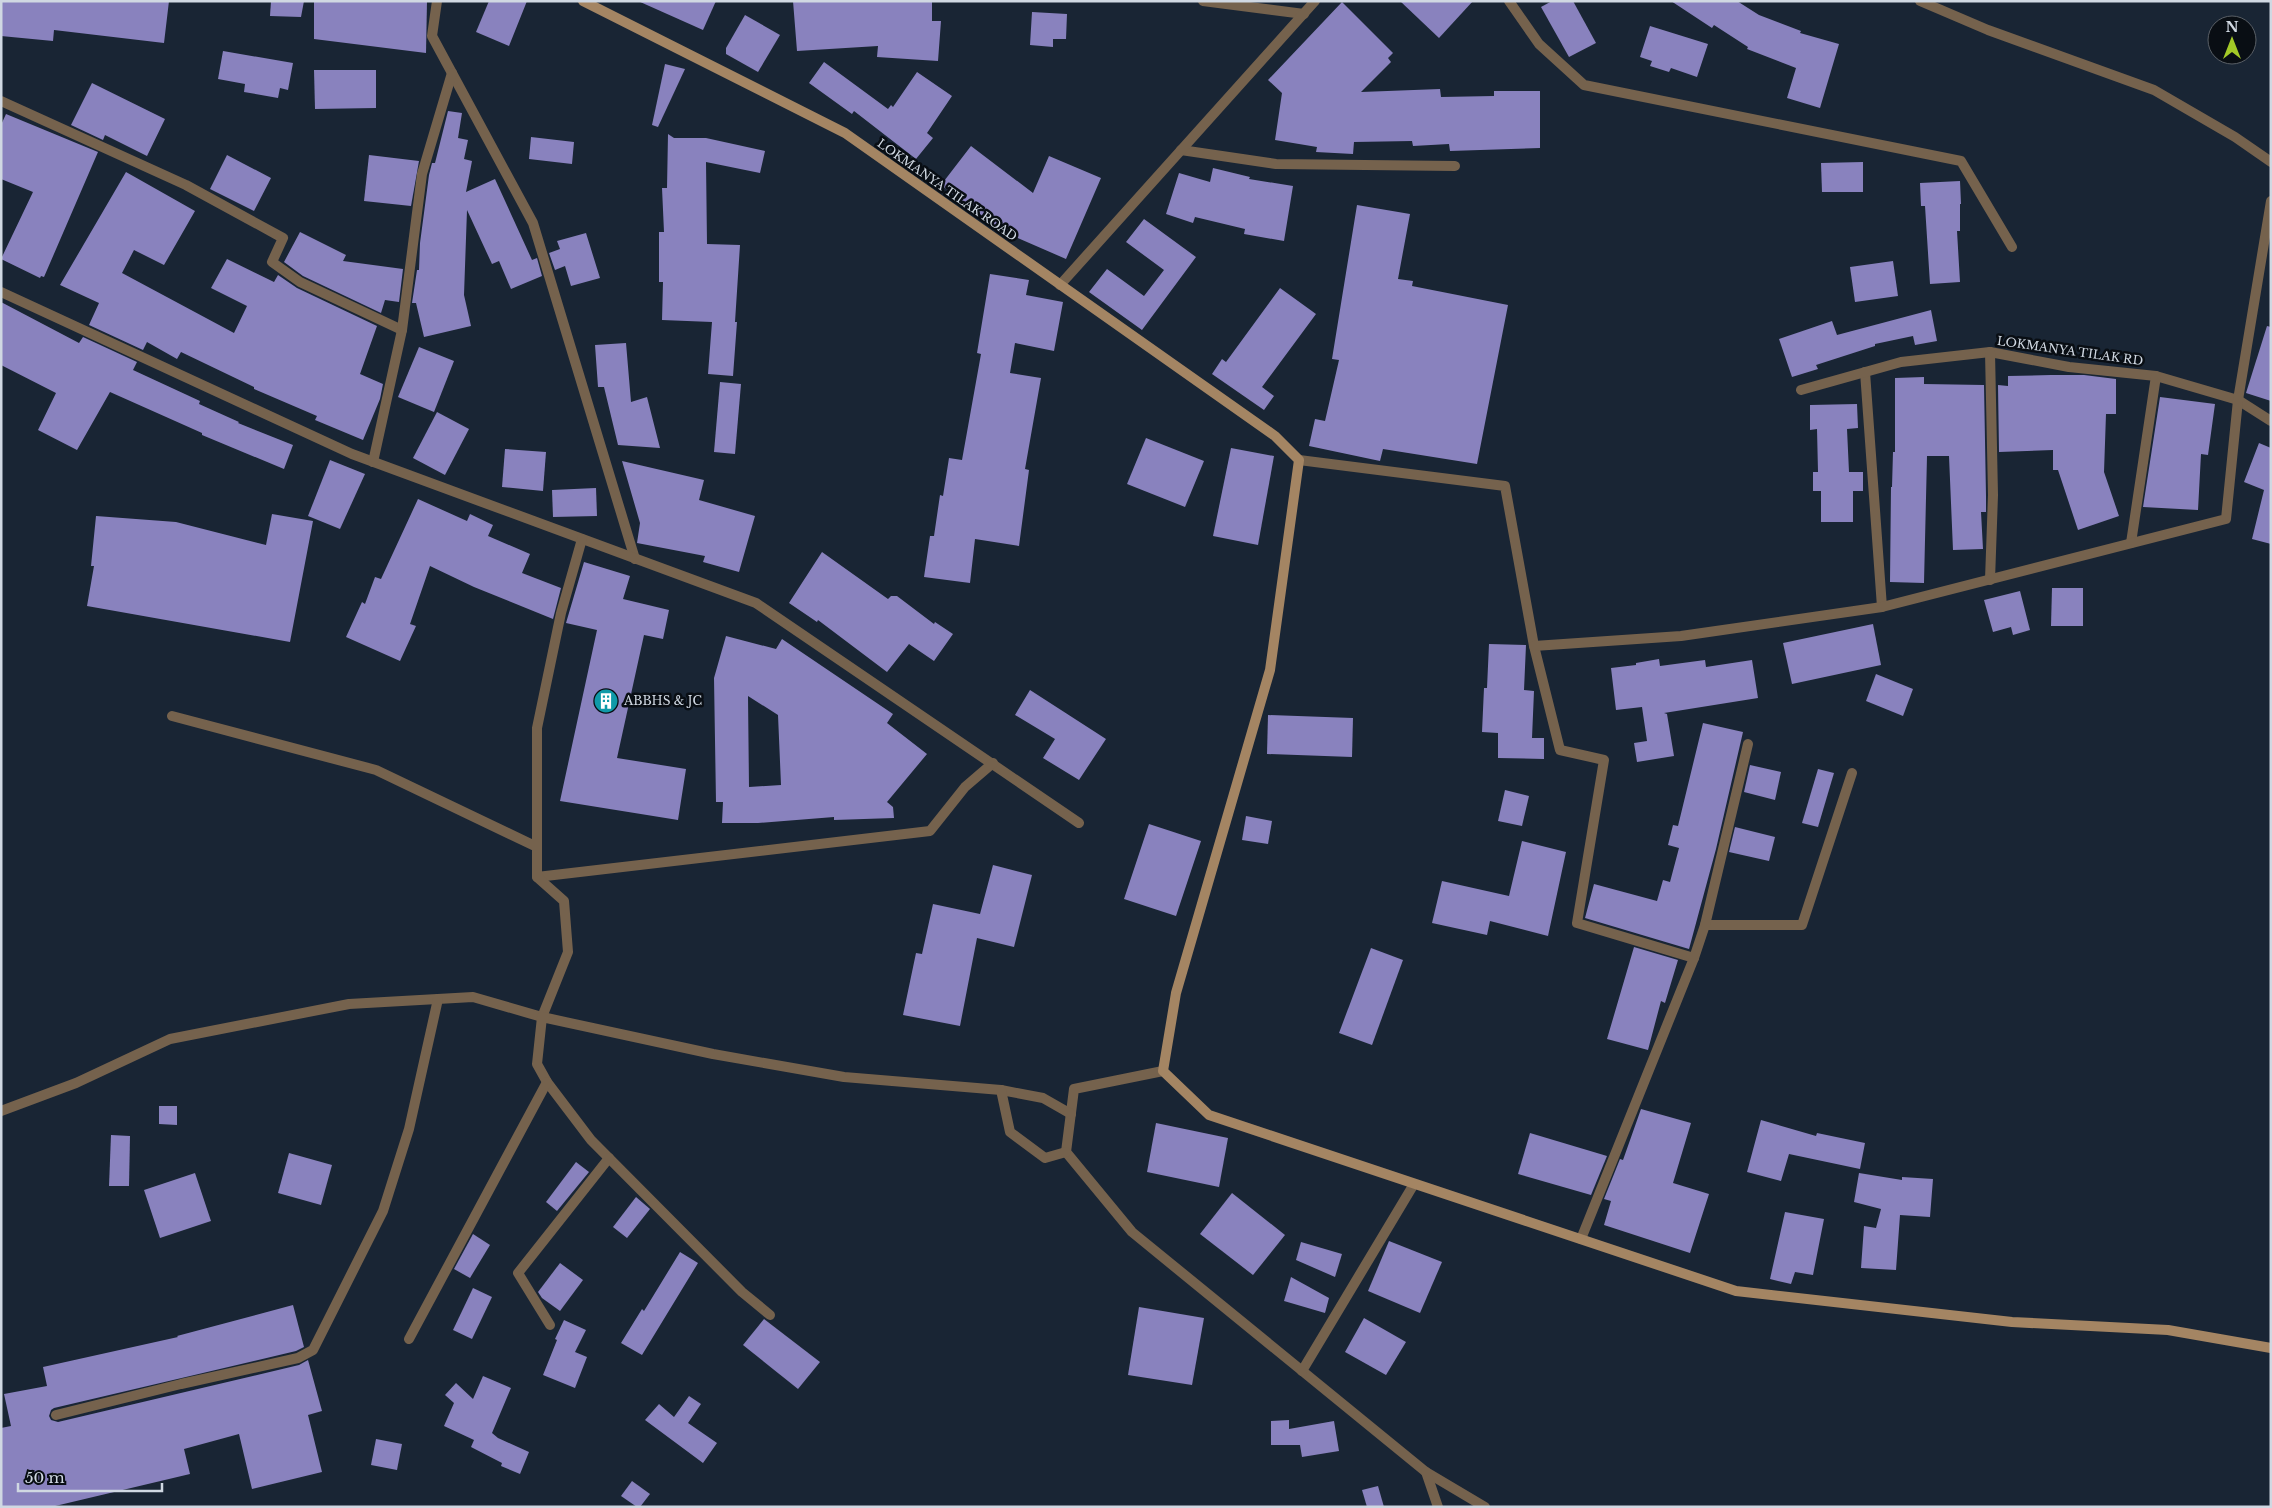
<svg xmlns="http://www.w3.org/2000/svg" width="2272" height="1508" font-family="'Libre Baskerville',serif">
<rect width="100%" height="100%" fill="#192534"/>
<g fill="#8982be" fill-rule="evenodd">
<polygon points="1,1 169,1 164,43 54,30 53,41 1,36"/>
<polygon points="271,1 304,1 301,17 270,16"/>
<polygon points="314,1 427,1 426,53 314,39"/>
<polygon points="489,1 527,1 509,46 476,32"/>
<polygon points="638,1 716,1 703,30"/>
<polygon points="793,1 932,1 932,21 941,21 938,61 877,57 878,46 797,51"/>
<polygon points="1400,1 1473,1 1439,38"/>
<polygon points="1552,1 1573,1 1596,43 1569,57 1541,7"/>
<polygon points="1671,1 1737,1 1759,15 1801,31 1800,33 1839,44 1820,108 1787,98 1796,68 1747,49 1748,47 1714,25 1712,28"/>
<polygon points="1342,2 1393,53 1388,58 1391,62 1361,92 1440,89 1441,97 1494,96 1494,91 1540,91 1540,148 1450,151 1449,144 1413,146 1412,141 1354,142 1353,154 1316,152 1317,147 1275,140 1282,93 1268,80"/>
<polygon points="1032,12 1067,14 1066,39 1053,39 1053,47 1030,45"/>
<polygon points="745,15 780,35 758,72 726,54 726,48"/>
<polygon points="1650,26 1708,44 1697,77 1671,68 1669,72 1650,66 1652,61 1640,57"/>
<polygon points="223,51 293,63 288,90 280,88 278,98 244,92 245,84 218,79"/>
<polygon points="824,62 888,109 891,105 893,107 917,72 952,96 927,133 933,138 916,159 854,111 852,114 809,83"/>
<polygon points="665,64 685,69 658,127 652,125"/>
<polygon points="314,70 376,70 376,108 315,109"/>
<polygon points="92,83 165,119 147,156 105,135 103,140 71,125"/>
<polygon points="448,111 462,113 458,138 468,140 464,159 472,161 466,192 495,179 532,260 537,258 542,276 511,289 499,261 492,264 467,210 464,295 471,326 424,337 416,303 412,303 417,270 419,270 420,243 429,175 432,163 435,163"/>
<polygon points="6,114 98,152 44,277 41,276 40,278 1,259 33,192 1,179 1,125"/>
<polygon points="668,134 674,138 706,138 765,151 760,173 706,162 707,244 740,245 735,322 737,322 733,376 708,374 712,322 662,320 663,282 659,282 659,232 664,232 662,188 667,188"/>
<polygon points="531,137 574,142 572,164 529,159"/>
<polygon points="971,146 1033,193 1049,156 1101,178 1066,259 1004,232 941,185"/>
<polygon points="227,155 271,178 254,211 210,189"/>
<polygon points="369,155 419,161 411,206 364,201"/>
<polygon points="1863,162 1863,192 1822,192 1821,163"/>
<polygon points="1213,168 1250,177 1249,179 1293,186 1284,241 1244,234 1245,229 1195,217 1193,223 1166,214 1179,173 1210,182"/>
<polygon points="126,172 195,211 164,265 134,250 122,273 234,333 247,306 211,288 227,259 274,282 278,275 297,288 377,326 360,374 383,384 380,399 363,440 315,420 317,416 254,389 254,387 181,352 177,359 147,342 143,350 89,325 99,303 60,285"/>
<polygon points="1960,181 1961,204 1960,204 1960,231 1957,231 1960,282 1930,284 1925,206 1921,206 1920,183"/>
<polygon points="1357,205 1410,214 1398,279 1413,281 1412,286 1508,305 1477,464 1383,449 1380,461 1309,446 1315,419 1325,421 1339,360 1332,359"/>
<polygon points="1144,219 1196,257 1142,330 1089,292 1107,269 1144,296 1164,270 1126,242"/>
<polygon points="300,232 346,255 343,261 403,269 399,302 385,300 381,313 303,276 284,262"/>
<polygon points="586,233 600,278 571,286 565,266 555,270 549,253 560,249 557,241"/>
<polygon points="1893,261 1898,296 1855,302 1850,267"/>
<polygon points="990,274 1029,280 1026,295 1063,302 1054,351 1015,343 1010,373 1041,378 1025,469 1029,470 1019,546 975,539 970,583 924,577 930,536 934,536 940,495 943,496 949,458 962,460 981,354 977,353"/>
<polygon points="1280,288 1316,314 1262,387 1274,396 1264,410 1212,374 1222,359 1226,362"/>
<polygon points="1,302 79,343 83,337 137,362 133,370 200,401 199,404 239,422 238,423 293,445 284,469 202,435 202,433 110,392 77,450 38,430 56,393 1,365"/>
<polygon points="1931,310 1937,341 1915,345 1913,336 1875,344 1875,346 1816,365 1818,369 1792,377 1779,339 1832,321 1837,335"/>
<polygon points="2267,326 2271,327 2271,401 2246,393"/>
<polygon points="626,343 631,402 647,397 660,448 618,445 604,387 598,387 595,345"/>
<polygon points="419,347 454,361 434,412 398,397"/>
<polygon points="2051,375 2084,375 2116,379 2116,414 2106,414 2104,472 2119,516 2078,530 2058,470 2053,470 2053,450 1999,452 1998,385 2008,386 2008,376"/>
<polygon points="1924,377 1924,384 1984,385 1986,496 1986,512 1981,512 1983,549 1953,550 1949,456 1927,456 1924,583 1890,582 1891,487 1892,487 1893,452 1895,452 1895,378"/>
<polygon points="720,382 741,384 735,454 714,452"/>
<polygon points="2160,397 2215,404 2208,455 2201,454 2198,510 2143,507"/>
<polygon points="1857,404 1858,428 1847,429 1849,472 1863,472 1863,491 1853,491 1853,522 1821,522 1821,491 1813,491 1813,472 1818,472 1817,429 1810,430 1810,405"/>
<polygon points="437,412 469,429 445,475 413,458"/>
<polygon points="1146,438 1204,461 1185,507 1127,484"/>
<polygon points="2259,443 2271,448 2271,544 2252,539 2264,490 2244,482"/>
<polygon points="1231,448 1274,456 1258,545 1213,536"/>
<polygon points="505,449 546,452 543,491 502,487"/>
<polygon points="330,460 365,474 340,529 308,516"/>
<polygon points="622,461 704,480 699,500 755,516 739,572 703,562 705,556 637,543 640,523"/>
<polygon points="596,488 597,516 553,517 552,490"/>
<polygon points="418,499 467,521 470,514 493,525 488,536 530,554 522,573 561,588 553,619 474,587 430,566 410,624 416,626 400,661 346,637 362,602 365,604 375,577 381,579"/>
<polygon points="272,514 313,521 290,642 87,606 94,566 91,566 96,516 176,522 266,545"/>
<polygon points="822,552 888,599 891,596 897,596 934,624 935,622 953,634 934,661 909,644 887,672 818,620 817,622 789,603"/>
<polygon points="584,562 630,576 623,599 669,610 663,639 644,635 617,758 686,769 678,820 560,801 597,630 566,623"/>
<polygon points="2052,588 2083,588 2083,626 2051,626"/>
<polygon points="2020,591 2030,630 2013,635 2011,627 1993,632 1984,600"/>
<polygon points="1873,624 1881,665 1792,684 1783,643"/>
<path d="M726 636 776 649 782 639 893 714 887 723 927 754 887 802 893 807 894 818 834 820V817L758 823H722L723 802H716L714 678ZM748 696 778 715 781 785 749 787Z"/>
<polygon points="1489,644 1526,645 1524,690 1534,691 1532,738 1544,738 1544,759 1498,758 1498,733 1482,732 1484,688 1487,688"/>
<polygon points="1659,659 1660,666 1705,660 1706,667 1752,660 1758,698 1664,713 1667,714 1674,756 1637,762 1634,743 1647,741 1642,707 1616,710 1611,668 1636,665 1636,663"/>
<polygon points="1876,674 1913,689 1903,716 1866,701"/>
<polygon points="1030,690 1106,739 1079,780 1043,758 1055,739 1015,715"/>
<polygon points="1268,715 1353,718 1352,757 1267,754"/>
<polygon points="1703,723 1743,732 1716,849 1689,949 1585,918 1594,884 1657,901 1663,880 1670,882 1679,848 1668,845 1673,825 1678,826"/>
<polygon points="1750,765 1781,772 1775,800 1744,792"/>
<polygon points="1818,769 1834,773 1818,827 1802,823"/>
<polygon points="1505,790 1529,796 1522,826 1498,821"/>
<polygon points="1246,816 1272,821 1268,844 1242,840"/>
<polygon points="1149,824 1201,841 1176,916 1124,899"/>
<polygon points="1735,827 1775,837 1769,861 1729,852"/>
<polygon points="1522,841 1566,852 1548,936 1490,921 1487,935 1432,923 1442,881 1509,896"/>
<polygon points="993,865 1032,875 1014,947 977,938 960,1026 903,1015 916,953 922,954 933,904 980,914"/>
<polygon points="1634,947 1678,960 1665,1003 1661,1001 1648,1050 1607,1039"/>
<polygon points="1371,948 1403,960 1372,1045 1339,1033"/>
<polygon points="159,1106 177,1106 177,1125 159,1124"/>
<polygon points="1641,1109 1691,1123 1673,1183 1709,1194 1690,1253 1604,1225 1611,1201 1604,1199 1620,1159 1623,1160"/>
<polygon points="1761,1120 1816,1136 1817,1133 1865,1143 1860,1169 1789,1154 1781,1181 1747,1172"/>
<polygon points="1156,1123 1228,1138 1219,1187 1147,1172"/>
<polygon points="1530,1133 1607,1156 1591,1195 1518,1174"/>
<polygon points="111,1135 130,1136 129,1186 109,1186"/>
<polygon points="289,1153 332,1165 321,1205 278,1193"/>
<polygon points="576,1162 589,1172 557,1211 546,1202"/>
<polygon points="195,1173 211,1221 160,1238 144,1190"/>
<polygon points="1859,1173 1902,1180 1902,1177 1933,1179 1930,1217 1900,1215 1896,1270 1861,1268 1864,1226 1876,1228 1881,1209 1854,1202"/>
<polygon points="1232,1193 1285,1235 1253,1275 1200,1234"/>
<polygon points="636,1197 650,1209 627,1238 613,1227"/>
<polygon points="1785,1212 1824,1219 1813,1275 1795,1272 1791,1284 1770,1279"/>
<polygon points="473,1234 490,1245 470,1278 454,1269"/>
<polygon points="1389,1241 1442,1262 1420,1313 1368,1291"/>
<polygon points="1301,1242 1342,1254 1335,1277 1296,1260"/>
<polygon points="680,1252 698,1263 642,1355 621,1343 642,1309 644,1311"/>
<polygon points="560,1263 583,1280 560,1311 542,1298 538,1292"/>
<polygon points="1291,1277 1329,1298 1325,1313 1284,1301"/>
<polygon points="473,1288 492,1297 472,1339 453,1330"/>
<polygon points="293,1305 304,1347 296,1351 54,1408 51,1410 49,1416 51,1420 58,1422 299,1365 308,1360 322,1411 308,1415 322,1472 252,1489 239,1434 184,1449 190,1474 51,1507 1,1507 1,1428 11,1426 4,1394 47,1386 43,1367 178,1337 177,1336"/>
<polygon points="1139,1307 1204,1318 1192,1385 1128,1375"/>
<polygon points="1364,1318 1406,1342 1386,1375 1345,1352"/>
<polygon points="764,1319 820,1362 798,1389 743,1345"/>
<polygon points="564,1320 586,1330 575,1352 587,1357 575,1388 543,1375 557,1340 555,1339"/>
<polygon points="483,1376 511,1388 492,1433 498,1438 529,1452 520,1474 501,1466 502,1463 471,1447 474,1440 444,1426 454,1403 445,1395 456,1383 473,1399"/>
<polygon points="689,1396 701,1404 688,1423 717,1443 703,1463 645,1420 659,1404 674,1417"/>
<polygon points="1289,1420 1289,1429 1334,1421 1339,1451 1302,1457 1300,1445 1271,1445 1271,1421"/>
<polygon points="376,1439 402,1444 397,1470 371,1465"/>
<polygon points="632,1481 650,1494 640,1507 637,1507 621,1496"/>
<polygon points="1378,1486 1384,1507 1367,1507 1362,1490"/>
</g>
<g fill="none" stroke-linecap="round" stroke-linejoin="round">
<g stroke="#75624d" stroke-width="10">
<polyline points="437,1 432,36 533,223 635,559"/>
<polyline points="1203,1 1304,14"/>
<polyline points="1509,1 1539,44 1584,85 1961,161 2012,247"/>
<polyline points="1920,1 1988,30 2154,90 2235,137 2271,162"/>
<polyline points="1,101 186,185 283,238 272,262 300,282 402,330"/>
<polyline points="1181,150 1276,164 1455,166"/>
<polyline points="1060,285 1315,1"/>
<polyline points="1,292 352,454 756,603 1079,823"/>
<polyline points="1865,372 1882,607"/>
<polyline points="1801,390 1901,362 1990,352 2069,367 2156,376 2238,400 2271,421"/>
<polyline points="1299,460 1505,486 1534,646 1560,750 1604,760 1577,923 1694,958"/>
<polyline points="373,462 402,330 422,174 452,73"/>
<polyline points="2131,543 2156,376"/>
<polyline points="1990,580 1993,495 1990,352"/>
<polyline points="1534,646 1681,636 1882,607 2226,519 2238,400 2271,201"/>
<polyline points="172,716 376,770 537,847"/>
<polyline points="537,877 930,831 965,787 993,763"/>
<polyline points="1705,925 1802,925 1852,773"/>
<polyline points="1163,1071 1074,1089 1066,1152 1132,1232 1426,1472 1485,1507"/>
<polyline points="1001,1090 1043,1098 1071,1114"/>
<polyline points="1,1111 76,1083 170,1039 349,1004 473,997 542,1017 568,952 564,901 537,877 537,728 561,613 582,539"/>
<polyline points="1581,1239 1694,958 1705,925 1748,744"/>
<polyline points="770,1315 742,1292 591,1140 547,1082 537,1064 542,1017 713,1054 844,1077 1001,1090 1010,1132 1045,1158 1066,1152"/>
<polyline points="550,1325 518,1273 609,1158"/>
<polyline points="409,1339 547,1082"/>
<polyline points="1302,1371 1414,1184"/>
<polyline points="56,1415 181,1384 298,1358 313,1350 383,1211 409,1129 438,999"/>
<polyline points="1426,1472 1438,1507"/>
</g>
<polyline stroke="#a48563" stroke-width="10" points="583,1 845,133 1275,436 1299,460 1270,670 1176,993 1163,1071 1209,1115 1736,1291 2012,1322 2168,1330 2271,1348"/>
</g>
<defs>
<symbol id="building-disc" viewBox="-11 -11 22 22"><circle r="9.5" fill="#0f9aa8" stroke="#090e14"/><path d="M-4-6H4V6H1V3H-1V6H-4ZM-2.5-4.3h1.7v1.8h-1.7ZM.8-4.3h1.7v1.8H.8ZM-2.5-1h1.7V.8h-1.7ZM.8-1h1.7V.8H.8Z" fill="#fff"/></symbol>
</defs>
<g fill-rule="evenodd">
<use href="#building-disc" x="592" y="687" width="28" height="28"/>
</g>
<g text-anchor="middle" stroke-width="5" stroke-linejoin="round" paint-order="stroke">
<g font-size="12" fill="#d0d8e2" stroke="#090e14">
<text transform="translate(947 190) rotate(35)" y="4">LOKMANYA TILAK ROAD</text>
<text transform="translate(2070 351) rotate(8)" y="4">LOKMANYA TILAK RD</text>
</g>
<g font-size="12" fill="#d0d8e2" stroke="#090e14" text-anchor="start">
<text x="624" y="705">ABBHS &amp; JC</text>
</g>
</g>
<rect width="2272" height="1508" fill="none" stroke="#d0d8e2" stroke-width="5"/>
<g transform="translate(2232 40)"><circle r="24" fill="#090e14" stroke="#595f66"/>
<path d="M0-4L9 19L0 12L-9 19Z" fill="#a3c927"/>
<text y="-8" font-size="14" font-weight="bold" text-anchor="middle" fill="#d0d8e2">N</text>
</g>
<path d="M18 1483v8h144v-8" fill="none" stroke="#d0d8e2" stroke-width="2.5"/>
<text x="25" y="1483" font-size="15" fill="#d0d8e2" stroke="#090e14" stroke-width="4" paint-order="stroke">50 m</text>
</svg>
